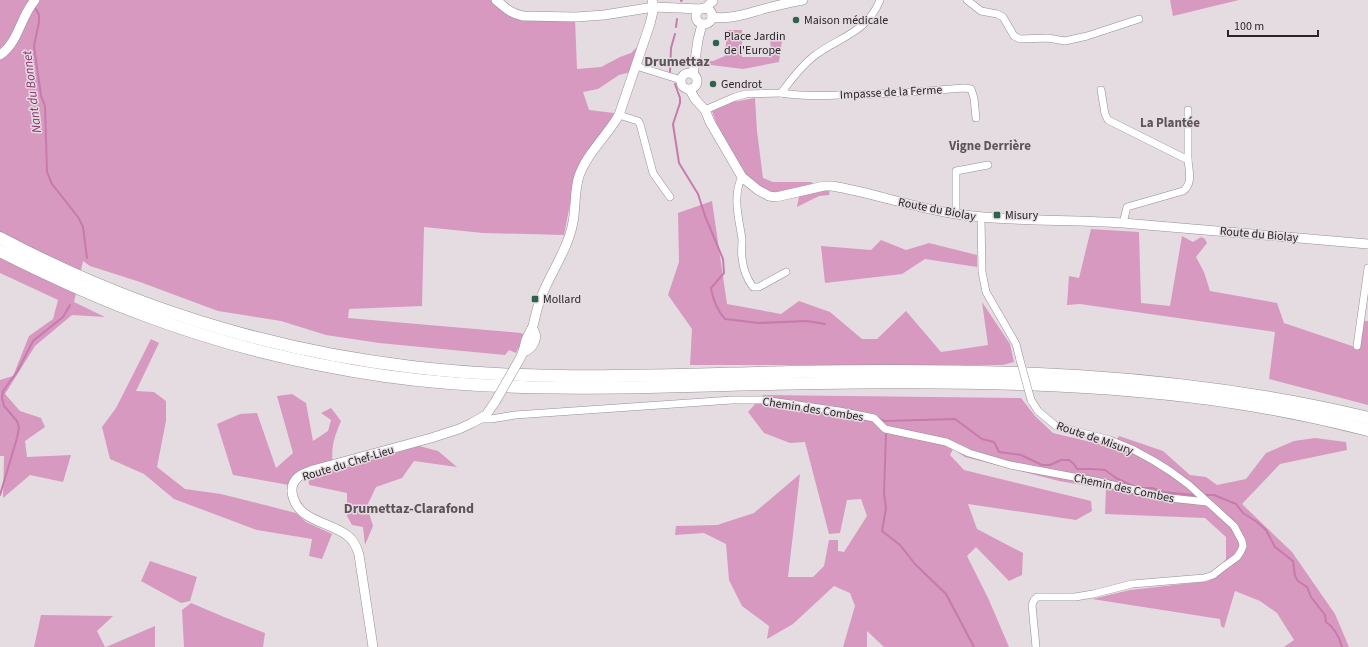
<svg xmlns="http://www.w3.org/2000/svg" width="1368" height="647" font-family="'Source Sans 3',sans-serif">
<rect width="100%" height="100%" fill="#e5dce2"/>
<g fill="#d799bf">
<polygon points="0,0 493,0 512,17 575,19 577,69 601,67 620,57 631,53 638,46 631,72 619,75 598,89 583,92 589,110 614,113 612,120 576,173 564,235 483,233 424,227 422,306 349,309 348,318 521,333 524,335 516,353 509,350 505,355 379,343 326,335 281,321 218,311 140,282 90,266 83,261 74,302 105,317 72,315 35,346 5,394 20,411 41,418 45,427 25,441 27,457 71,455 63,482 30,475 3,498 4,456 0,456 0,380 13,376 29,336 53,319 58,300 0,273"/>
<polygon points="1170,0 1239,0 1173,16"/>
<polygon points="727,30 742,30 742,57 771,57 770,33 776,37 783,33 779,62 743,69 703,64 704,61 713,61 725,56"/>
<polygon points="755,98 757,131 763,178 773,182 812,182 813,186 780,194 770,193 758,186 743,173 717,125 712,111 733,102"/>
<polygon points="830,189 829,195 819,196 797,207 799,196"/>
<polygon points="712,201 727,304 781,314 799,301 830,312 862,339 877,339 906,311 941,352 988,345 982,302 1010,344 1014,362 1003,365 690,365 692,329 668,295 679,262 678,213"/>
<polygon points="1091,229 1139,232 1141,303 1170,306 1182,236 1193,242 1201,237 1205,239 1207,243 1196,257 1204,272 1210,291 1277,303 1284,323 1358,348 1363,321 1368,321 1368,405 1269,379 1275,332 1080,304 1067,305 1069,276 1079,278"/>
<polygon points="881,240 906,250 929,243 977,255 977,267 925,259 902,274 825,283 821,246 871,250"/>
<polygon points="151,339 159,343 136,391 154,392 166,401 166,421 157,467 185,489 221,494 296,513 306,522 332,534 322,559 309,556 312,539 257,530 174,499 144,474 110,459 102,427 116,408"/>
<path d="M292 394 306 403 313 441 328 431 331 420 321 413 331 408 341 421C333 440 330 450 334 471L419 446 438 451 457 467 414 461 402 478 376 487 367 506 373 526 365 545 363 527 352 525 347 516V493L309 485 308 476 289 485 233 475 217 424 240 414 257 413 276 468 293 453 277 396Z"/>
<polygon points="763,395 1021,398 1035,416 1053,433 1112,447 1119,436 1163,451 1190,475 1206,477 1217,485 1246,479 1266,453 1294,441 1315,438 1346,442 1347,450 1280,464 1242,504 1292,552 1335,614 1349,647 1284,647 1294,640 1277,613 1260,601 1235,591 1224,628 1221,626 1220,619 1092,599 1130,590 1209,581 1226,559 1226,537 1205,518 1105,514 1106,489 1059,481 965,457 953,449 950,455 964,470 1091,501 1092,511 1076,520 968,504 977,529 1023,553 1022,575 1009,581 976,547 967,556 989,600 1009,647 884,647 867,631 867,647 843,647 855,606 850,593 834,586 793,624 767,639 769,626 742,606 729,580 726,544 704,533 675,535 676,526 717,525 754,513 800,474 788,577 813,577 824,566 829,540 838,540 838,551 844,552 867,516 861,499 847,500 840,533 829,534 805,442 790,443 764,433 748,412"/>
<polygon points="150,561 197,577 190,601 181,603 141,581"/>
<polygon points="191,603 224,617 265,633 263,647 184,647 182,610"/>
<polygon points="41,615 113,616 97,631 105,647 34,647"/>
<polygon points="155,626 155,647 106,647"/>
</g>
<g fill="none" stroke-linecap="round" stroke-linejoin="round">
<g stroke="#c87aac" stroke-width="2">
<polyline points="681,1 682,0"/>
<polyline points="36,9 39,15 39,22 34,46 41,96 45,106 47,172 52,184 78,217 83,227 87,258"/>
<polyline points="676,27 677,19"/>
<polyline points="670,72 671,48 675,34"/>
<path d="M675 84 680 98V103L673 124 679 163 698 194 705 216 723 259 724 273 711 288C713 301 717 310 725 319L759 323 807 321 825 324"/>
<polyline points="879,419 885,421 955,419 982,439 994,442 999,452 1021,455 1042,465 1050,465 1061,460 1069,460 1074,464 1077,469 1091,469 1105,470 1116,478 1133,486"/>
<polyline points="886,434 884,493 886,508 882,531 900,545 915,564 946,594 974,647"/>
<polyline points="1141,488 1152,488 1163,492 1193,495"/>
<polyline points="0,495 17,438 19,427 17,421 4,406 2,398 3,391 17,372 33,341 63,317 70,305"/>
<path d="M1206 495H1214L1236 504 1243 513 1257 522 1266 530 1275 547 1293 561 1295 576 1298 581 1307 587 1311 597 1325 615 1326 622C1335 628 1339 636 1342 647"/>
</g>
<defs>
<g id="street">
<polyline points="967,0 981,11 997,14 1003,17 1014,36 1020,39 1048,38 1065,41 1087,36 1139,19"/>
<polyline points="636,66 681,80"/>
<path d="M1101 90 1105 114 1108 120 1188 160C1189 171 1193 184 1183 191L1127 207 1123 223"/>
<path d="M781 93C801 96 820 96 839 95 882 95 923 91 965 88L971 89 974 98 976 118"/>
<path d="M705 110 735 97 746 94 781 93C791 80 800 67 814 56 839 37 867 33 880 0"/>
<polyline points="1188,110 1188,160"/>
<polyline points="619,115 638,121 640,124 653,173 670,197"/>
<path d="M742 177C732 196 739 219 742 239 742 245 741 252 742 258 743 268 747 279 753 287H759L786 272"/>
<polyline points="956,214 956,171 988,165"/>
<polyline points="981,218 982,272 986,292 1016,344 1020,360"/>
<polyline points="1357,346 1368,268"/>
<polyline points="1031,400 1038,411 1056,426 1110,440 1134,450 1154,461 1170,471 1189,485 1234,526 1242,541 1243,546 1241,551 1237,557 1222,568 1213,575 1204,578 1132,584 1093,594 1075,597 1037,597 1034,600 1032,605 1036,647"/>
<polyline points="480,419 491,419 515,415 732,400 763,400 839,411 874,418 885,429 946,442 969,453 1010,465 1095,481 1170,498 1207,502"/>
</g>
<g id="secondary">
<path d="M496 0C506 8 509 13 523 16L576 17 604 15 654 7 701 9"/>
<circle cx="704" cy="16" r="8"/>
<polyline points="704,9 713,1"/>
<path d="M712 17C731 20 748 13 767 8 779 5 791 2 803 0"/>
<path d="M0 55C19 42 20 17 35 0"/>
<circle cx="689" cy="81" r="8"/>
<polyline points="693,74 698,40 702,24"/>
<path d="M690 90 695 99 705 110 710 122 742 177 758 190 769 196 776 197 824 186H832C874 193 914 208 956 214 1011 222 1067 219 1123 223L1368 244"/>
<path d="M524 352C533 348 540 337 532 328"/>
<path d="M518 362C524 353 523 350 526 340 528 335 531 331 533 326 535 318 537 308 540 300 550 273 568 250 573 222 576 207 574 191 579 176 587 153 607 136 619 115L650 24 654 7 652 0"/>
<path d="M373 647 359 555C357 547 354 541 348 536 330 521 296 522 292 492 291 478 302 474 313 470L431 438 459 429 472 423 486 415 495 402"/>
</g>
<g id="highway">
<path d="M0 238C128 306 268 350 412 367 538 382 664 375 790 372 984 368 1179 372 1368 418"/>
<path d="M0 251C48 275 97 298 147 316 224 345 304 364 385 376 528 396 674 385 818 383 958 381 1099 382 1238 403 1282 410 1325 419 1368 430"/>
</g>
</defs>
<use href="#street" stroke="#968e93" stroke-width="8"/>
<use href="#secondary" stroke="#968e93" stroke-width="10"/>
<use href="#highway" stroke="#968e93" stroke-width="13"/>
<use href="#street" stroke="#fff" stroke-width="7"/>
<use href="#secondary" stroke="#fff" stroke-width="9"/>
<use href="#highway" stroke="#fff" stroke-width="12"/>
<defs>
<polyline id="street-bridge" points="1020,360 1031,400"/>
<polyline id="secondary-bridge" points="495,402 518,362"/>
</defs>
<use href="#street-bridge" stroke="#968e93" stroke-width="8" stroke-linecap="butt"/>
<use href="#secondary-bridge" stroke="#968e93" stroke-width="10" stroke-linecap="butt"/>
<use href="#street-bridge" stroke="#fff" stroke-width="7"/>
<use href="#secondary-bridge" stroke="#fff" stroke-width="9"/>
</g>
<g fill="#2d634a" stroke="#e5dce2" stroke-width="1.5">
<circle cx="796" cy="20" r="4"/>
<circle cx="716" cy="43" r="4"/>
<circle cx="713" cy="84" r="4"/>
<rect x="993" y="211" width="8" height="8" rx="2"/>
<rect x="531" y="295" width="8" height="8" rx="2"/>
</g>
<g text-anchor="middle" stroke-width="3" stroke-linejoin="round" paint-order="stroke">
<g font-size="12" fill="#282527" stroke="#e5dce2" text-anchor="start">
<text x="804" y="24">Maison médicale</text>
<text x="724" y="40">Place Jardin<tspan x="724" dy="14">de l'Europe</tspan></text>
<text x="721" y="88">Gendrot</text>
<text x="1005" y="219">Misury</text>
<text x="543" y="303">Mollard</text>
</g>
<g font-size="12" fill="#282527" stroke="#e5dce2">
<text transform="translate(891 92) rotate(-3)" y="4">Impasse de la Ferme</text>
<text transform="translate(937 209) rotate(11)" y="4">Route du Biolay</text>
<text transform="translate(1259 234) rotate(5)" y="4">Route du Biolay</text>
<text transform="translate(813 409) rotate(9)" y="4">Chemin des Combes</text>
<text transform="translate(1095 438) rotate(19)" y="4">Route de Misury</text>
<text transform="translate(348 463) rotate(-17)" y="4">Route du Chef-Lieu</text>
<text transform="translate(1124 488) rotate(12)" y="4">Chemin des Combes</text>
</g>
<g font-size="13" font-style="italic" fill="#892c6d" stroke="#e5dce2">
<text transform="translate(31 92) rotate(-97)" y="5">Nant du Bonnet</text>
</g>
<g font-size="13" font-weight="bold" fill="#5c5459" stroke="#e5dce2">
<text x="1170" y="127">La Plantée</text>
<text x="990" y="150">Vigne Derrière</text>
</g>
<g font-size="14" font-weight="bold" fill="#5c5459" stroke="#e5dce2">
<text x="677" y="66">Drumettaz</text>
<text x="409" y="513">Drumettaz-Clarafond</text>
</g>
</g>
<path d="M1228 30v6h90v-6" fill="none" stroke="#282527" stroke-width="2"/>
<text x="1234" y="30" font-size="12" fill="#282527" stroke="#e5dce2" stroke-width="3" paint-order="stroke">100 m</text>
</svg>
